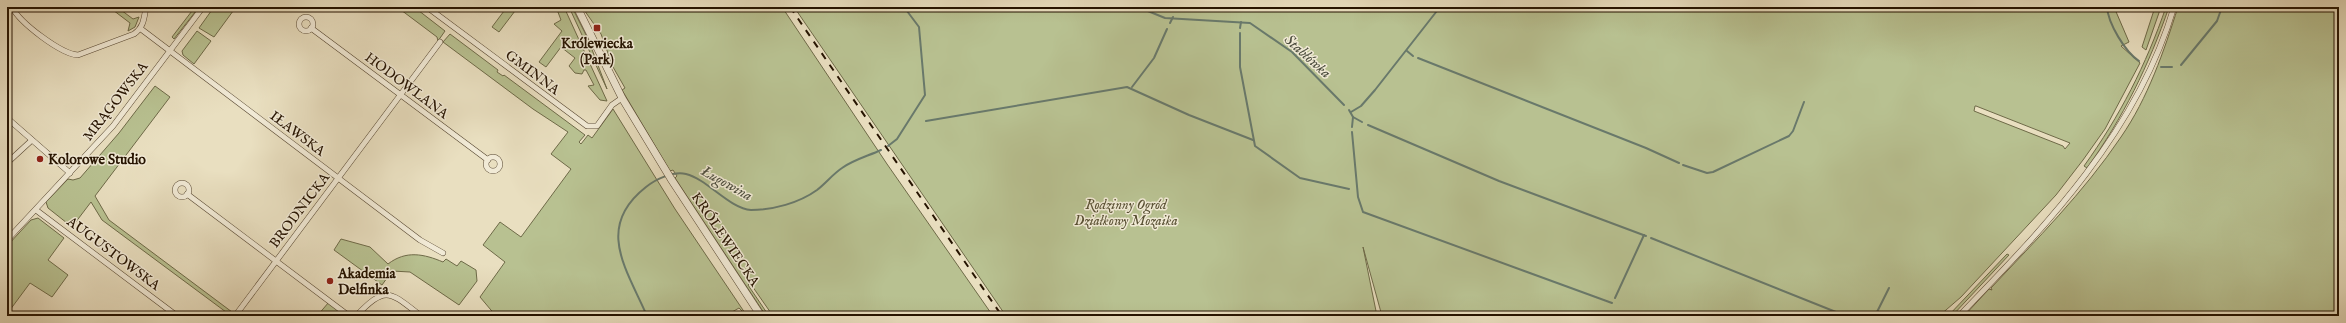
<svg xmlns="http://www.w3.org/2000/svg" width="2346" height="323" font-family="'IM FELL English',serif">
<rect width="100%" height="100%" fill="#e9dfc0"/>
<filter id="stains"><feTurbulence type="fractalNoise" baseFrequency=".005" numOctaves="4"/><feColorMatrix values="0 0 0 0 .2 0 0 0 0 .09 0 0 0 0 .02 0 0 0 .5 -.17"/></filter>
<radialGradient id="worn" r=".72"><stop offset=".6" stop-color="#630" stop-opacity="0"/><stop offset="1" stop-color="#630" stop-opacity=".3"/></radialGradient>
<g fill="#b8c191" stroke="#6e6a48" fill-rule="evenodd">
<polygon points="109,7 117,7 133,19 139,17 135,27 128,31 130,23"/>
<polygon points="195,7 199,7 174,39 172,37"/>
<polygon points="214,7 236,7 214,37 199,28"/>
<polygon points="397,7 414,7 445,31 438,41 437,37"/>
<polygon points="507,7 518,7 499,32 492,27"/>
<polygon points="556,7 564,7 607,101 600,100 588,86 594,85 586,70 584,70 582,74 575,73 569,66 575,58 561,47 546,67 539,62 562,31 554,24 561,20"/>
<polygon points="569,7 572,7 588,39 607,89"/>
<polygon points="582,7 782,7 887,164 993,316 773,316 750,283 748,285 769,316 766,316 675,178 677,176 673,170 670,171 622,90 625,88 613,67 601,34"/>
<path d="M794 7H2114L2129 42 2121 46 2140 63 2105 129 2083 160 2056 195 1961 297 1939 316H1382L1363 247 1377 316H1006ZM1975 106H1976L2070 143 2065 149 2063 146 1974 111Z"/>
<polygon points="2155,7 2161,7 2146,50 2142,47"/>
<path d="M2166 7H2169C2149 65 2123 118 2087 168L2084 166C2120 116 2146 65 2166 7Z"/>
<path d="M2178 7H2339V316H1964L1989 289 1992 290 1991 288C2036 240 2084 192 2121 137 2148 98 2164 51 2178 7Z"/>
<polygon points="197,31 211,41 194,64 183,55 182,51"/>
<polygon points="450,34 498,70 497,72 503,76 504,75 585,135 579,142 581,144 588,135 592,138 613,109 675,209 747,316 739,308 725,316 496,316 480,297 505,262 483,245 500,222 521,237 571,169 551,154 568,132 533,109 443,42"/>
<polygon points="155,86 170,97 95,196 109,220 232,312 230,315 102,220 91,202 72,227 48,208 46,202 68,179 73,180 80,178 119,133"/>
<polygon points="38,218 64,238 48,260 68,275 52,297 30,283 7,314 7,246 31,220"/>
<path d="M341 239 370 247 388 264C406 250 424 254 443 262L446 259 457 266 461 261 476 270 477 281 459 305 410 272 392 271 382 285 334 250Z"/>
<polygon points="2007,254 2009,255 1952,316 1948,316"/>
<polygon points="329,302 345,316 317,316"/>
</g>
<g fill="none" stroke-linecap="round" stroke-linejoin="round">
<g stroke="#69796b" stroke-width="2">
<polyline points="1138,7 1165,18 1250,23 1292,52 1344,105"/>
<path d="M2107 7C2108 23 2125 52 2139 61"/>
<polyline points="1176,10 1177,7"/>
<polyline points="1170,23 1173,17"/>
<polyline points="1240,28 1241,22"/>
<polyline points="1240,33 1240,67 1255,146 1300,178 1349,189"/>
<polyline points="1407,51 1413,56"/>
<polyline points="1418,58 1646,148 1679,163"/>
<polyline points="2181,65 2217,21 2222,7"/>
<polyline points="2161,67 2172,67"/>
<polyline points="1132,87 1154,58 1167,29"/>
<polyline points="1349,110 1353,117 1352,127"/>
<polyline points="1351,112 1361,106 1375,90 1440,7"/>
<polyline points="1353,117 1362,122"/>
<polyline points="926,121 1127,87 1189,115 1253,140"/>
<polyline points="1368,125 1499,181 1646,236"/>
<polyline points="1352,132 1358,197 1363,212 1612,303"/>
<polyline points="888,146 897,139 925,95 919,27 904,7"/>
<polyline points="1683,165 1707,173 1713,172 1789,136 1793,131 1804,102"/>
<polyline points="1651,238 1846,316"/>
<polyline points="1615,298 1644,235"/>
<path d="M647 316C626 268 595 227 646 187 656 179 673 171 686 174 707 179 730 209 751 210 773 210 799 203 817 190 826 183 833 174 842 168 853 160 868 156 881 150"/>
<polyline points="1875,316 1889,288"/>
</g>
<defs>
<g id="minor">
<path d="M12 7C20 23 61 54 78 55L134 34C144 27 144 18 146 7"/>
<polyline points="427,7 587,126 597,126 612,105 622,98"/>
<circle cx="306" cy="24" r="7"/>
<polyline points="311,28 488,160"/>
<polyline points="141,29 420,240 443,253"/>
<polyline points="7,118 70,173"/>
<circle cx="493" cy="164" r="7"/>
<polyline points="7,163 32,140"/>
<circle cx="182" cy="190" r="7"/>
<polyline points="187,194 349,316"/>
<polyline points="36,210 177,316"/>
<polyline points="7,240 113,126 203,7"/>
<polyline points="235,316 440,42"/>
<path d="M356 316C386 285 389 291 421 316"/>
<path d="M1959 316C2047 225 2137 132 2174 7"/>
</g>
<polyline id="tertiary" points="577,7 622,98 671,179 761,316"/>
</defs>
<use href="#minor" stroke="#564630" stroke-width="6"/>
<use href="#tertiary" stroke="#564630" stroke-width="8"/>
<use href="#minor" stroke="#f1ead6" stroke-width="5"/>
<use href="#tertiary" stroke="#f1ead6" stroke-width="7"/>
<polyline stroke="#251300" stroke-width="2" stroke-dasharray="7 7" stroke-linecap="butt" points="790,7 1002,316"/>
</g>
<g fill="#8f2418" stroke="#f1ead6" stroke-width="1.5">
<rect x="593" y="24" width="8" height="8" rx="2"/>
<circle cx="40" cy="159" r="4"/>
<circle cx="330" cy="281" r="4"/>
</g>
<g text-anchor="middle" stroke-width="3" stroke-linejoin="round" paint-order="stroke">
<g font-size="14" font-weight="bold" fill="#251300" stroke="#f1ead6" text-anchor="start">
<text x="597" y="48" text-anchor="middle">Królewiecka<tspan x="597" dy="16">(Park)</tspan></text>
<text x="48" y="164">Kolorowe Studio</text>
<text x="338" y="278">Akademia<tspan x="338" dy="16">Delfinka</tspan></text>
</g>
<g font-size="14" fill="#251300" stroke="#f1ead6">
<text transform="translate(533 72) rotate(37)" y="5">GMINNA</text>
<text transform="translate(407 85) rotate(37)" y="5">HODOWLANA</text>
<text transform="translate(115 101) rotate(-52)" y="5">MRĄGOWSKA</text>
<text transform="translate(298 133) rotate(37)" y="5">IŁAWSKA</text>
<text transform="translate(299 210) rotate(-53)" y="5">BRODNICKA</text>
<text transform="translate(726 239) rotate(56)" y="5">KRÓLEWIECKA</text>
<text transform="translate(114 253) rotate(37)" y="5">AUGUSTOWSKA</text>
</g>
<g font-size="14" font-style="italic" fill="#585033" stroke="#f1ead6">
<text x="1126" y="209">Rodzinny Ogród<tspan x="1126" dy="16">Działkowy Mozaika</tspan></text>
</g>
<g font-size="15" font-style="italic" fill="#4d4e3f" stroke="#f1ead6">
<text transform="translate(1308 56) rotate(42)" y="5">Stabłówka</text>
<text transform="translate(727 183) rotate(29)" y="5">Ługowina</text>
</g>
</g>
<rect width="2346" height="323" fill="none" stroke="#e9dfc0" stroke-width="24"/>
<rect x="8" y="8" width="2330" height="307" fill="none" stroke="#251300" stroke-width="2"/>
<rect x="12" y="12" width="2322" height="299" fill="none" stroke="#251300"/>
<rect width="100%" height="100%" filter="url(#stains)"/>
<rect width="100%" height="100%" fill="url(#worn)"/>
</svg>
